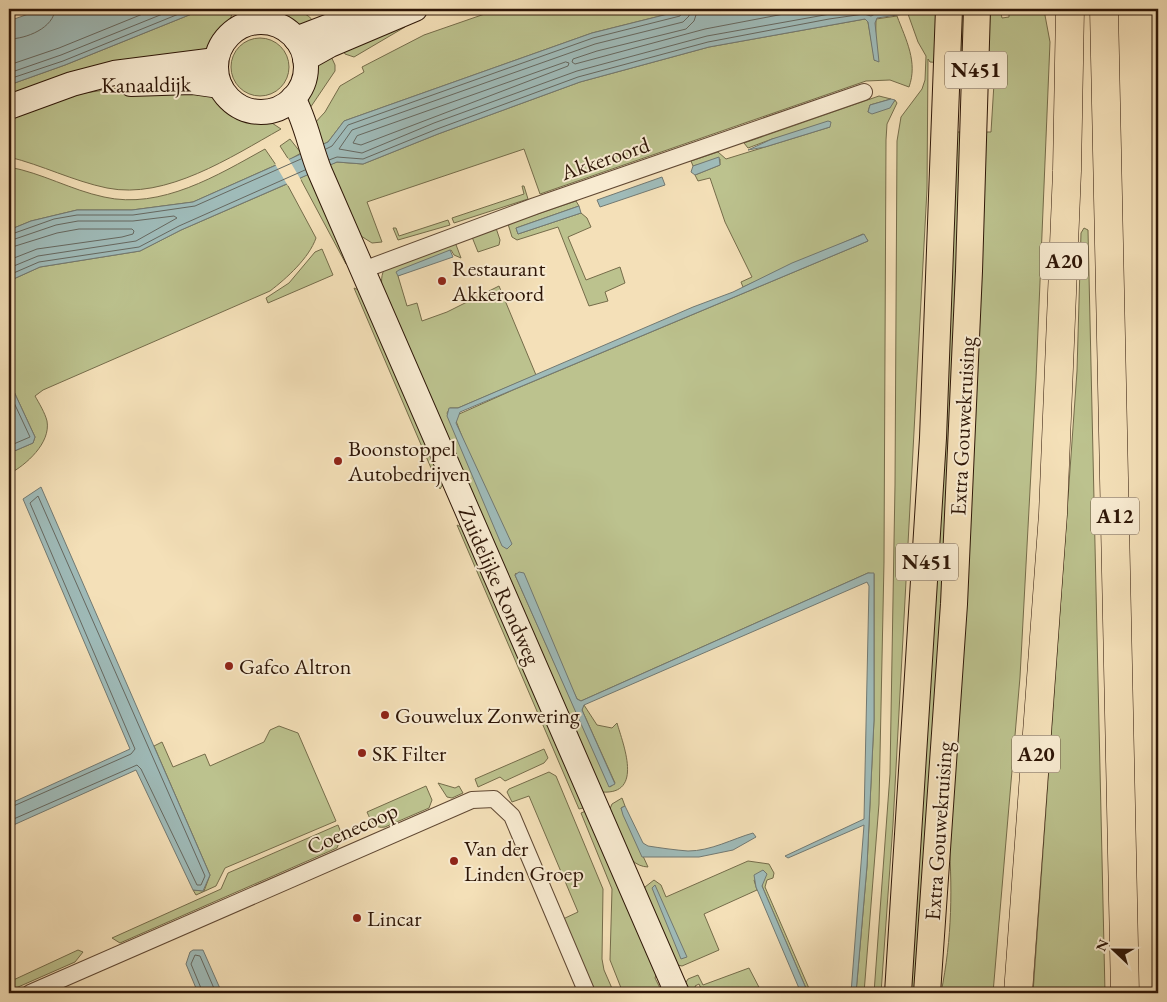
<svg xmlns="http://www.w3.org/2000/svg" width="1167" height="1002" font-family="'EB Garamond',serif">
<rect width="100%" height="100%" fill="#f4e0b8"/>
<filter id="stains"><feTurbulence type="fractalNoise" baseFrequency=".004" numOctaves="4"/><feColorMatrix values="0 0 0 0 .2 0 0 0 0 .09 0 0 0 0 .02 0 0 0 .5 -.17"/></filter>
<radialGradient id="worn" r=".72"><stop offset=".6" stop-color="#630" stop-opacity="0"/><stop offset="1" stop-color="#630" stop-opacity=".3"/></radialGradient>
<g fill="#bcc28e" stroke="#756c4a">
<polygon points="204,9 234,9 228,25 208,51 9,96 9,85 65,65"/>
<path d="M258 9C276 9 302 5 314 22L302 27 294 26Z"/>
<polygon points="499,9 688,9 592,33 344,121 328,142 320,146 312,126 325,112 340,86 364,72 362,67 424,35"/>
<path d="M938 9H1000L1002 18 1009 17V9L1044 10 1050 42 1036 378 1020 677 993 993H941C952 939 953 886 948 831L985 132H991L995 67 930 62 928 59 927 189 893 824 881 993H874L890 774 895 485 897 141 901 117 922 89 925 80 926 56 918 42 908 14Z"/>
<path d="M897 16C906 40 918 62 909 87L890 80 866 81 540 194 524 149 367 202 382 242 372 243 361 236 329 165 337 162 363 164 438 134 580 82 709 47 865 19 868 22 875 61 876 19Z"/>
<polygon points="405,27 354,57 345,54 341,46"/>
<circle cx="260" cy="67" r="29"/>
<path d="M329 52 335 65V71L308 111C303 88 313 67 329 52Z"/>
<path d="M125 87 215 96 235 113 251 118 266 119 281 129C231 157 166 200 107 188 73 181 42 165 9 157V117L71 95Z"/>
<path d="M879 96 891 99 870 105 868 112 889 108 895 100 897 103 887 124 886 140 884 562 879 804 864 993H856L867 866 874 720V574L868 573 581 701 577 699 516 573 515 575 610 787 615 783 582 710 583 706 584 705 597 725 612 728 617 723C623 744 644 795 602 792L382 289C381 280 381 270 389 264 398 257 442 246 455 242L461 258 454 255 451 250 398 276 407 306 417 303 422 321 447 312 499 286 536 375 458 408H450L447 413 505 548 456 421 457 415 513 390 868 241 863 234 743 287 741 282 752 277 725 222 710 178 698 181 695 175 720 165V159L693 166 691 161 718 152 726 159 830 127 772 139 748 148 744 143Z"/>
<polygon points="955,132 963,132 948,496 917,993 908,993"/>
<polygon points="290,139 301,153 289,160 280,146"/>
<path d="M265 149 276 165 193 202 132 210H77L31 221 9 230V167C42 173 71 190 104 197 161 210 218 175 265 149Z"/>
<polygon points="309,174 347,260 346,264 300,178"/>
<path d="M287 184 316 238C309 258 287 278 270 291L43 390 35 396C39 403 45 413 47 421 51 443 26 465 9 474V451L12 452 33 443 35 437 9 381V281L40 267 140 251 181 230Z"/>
<polygon points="522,186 524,186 528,199 454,223 452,218 524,194"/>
<polygon points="576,201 579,206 516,228 518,234 581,213 587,218 591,227 568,237 586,280 620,267 625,283 605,292 608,301 589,306 558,227 517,240 512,237 508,224"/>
<polygon points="448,220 450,225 398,240 393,228 396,228 399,236"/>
<polygon points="496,228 500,240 499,245 478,252 472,237"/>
<polygon points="1084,228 1088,230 1105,993 1033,993 1077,371 1081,233"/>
<polygon points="322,249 333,275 268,303 266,298 289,283 315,252"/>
<polygon points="354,288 361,291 445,481 440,489"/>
<polygon points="457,525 463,528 587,807 579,809"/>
<polygon points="279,726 298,733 336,821 225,868 216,886 196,895 193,890 204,891 210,875 154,746 162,742 173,767 205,754 210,766 264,742 270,730"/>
<polygon points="544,749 548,758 544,763 505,781 500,777 478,787 475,779"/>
<polygon points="549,772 556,776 603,889 602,959 604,970 614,993 596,993 563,919 578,912 529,796 512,802 507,792 509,789"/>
<polygon points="438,783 455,788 459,786 463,793 452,798 447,797"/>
<path d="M426 786 432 800 429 808 385 827C374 829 371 821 367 812Z"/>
<path d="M622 798 625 806 621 808 648 867C623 866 617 831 609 811L612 804Z"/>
<polygon points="588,810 657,973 655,978 661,990 666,993 623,993 610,960 612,889 581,813"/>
<polygon points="338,825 342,835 337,848 120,943 112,938 221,889 228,873"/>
<polygon points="748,861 769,864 774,873 773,878 767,880 765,887 811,993 808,993 762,886 763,879 754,880 757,890 704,914 719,950 682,966 673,964 643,893 645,887 654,880 661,885 666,897"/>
<polygon points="78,950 83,952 75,962 9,991 9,982"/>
<polygon points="749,968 762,993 703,993 699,984 695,986 698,993 686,993 683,987 688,979 698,975 703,985"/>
</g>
<g fill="#9fbbb9" stroke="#727972">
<polygon points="42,9 204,9 65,65 9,85 9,21"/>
<polygon points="688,9 938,9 877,18 875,23 879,62 874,60 868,22 865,19 709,47 580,82 438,134 363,164 337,162 181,230 140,251 40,267 9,281 9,230 31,221 77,210 132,210 193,202 328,142 344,121 592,33"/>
<polygon points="891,99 895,100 890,108 872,114 868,112 870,105"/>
<polygon points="828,121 831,122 830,127 765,147 748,150 772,139"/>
<polygon points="719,157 720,165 695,175 691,172 693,166"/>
<polygon points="662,177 665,185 600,207 597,200"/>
<polygon points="579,206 581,213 518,234 516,228"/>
<polygon points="864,234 868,241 460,412 456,423 512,544 507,549 502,546 447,416 449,408 458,408 693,307 733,292 792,263"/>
<polygon points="450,250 453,257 398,276 396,272 399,270"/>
<polygon points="9,381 35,437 33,443 12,452 9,451"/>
<polygon points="41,487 210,875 203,891 193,890 136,770 9,827 9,804 130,749 23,499"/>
<polygon points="519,572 524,573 577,699 581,701 868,573 874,573 874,720 867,866 856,993 851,993 864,825 788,858 785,856 864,819 869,586 867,582 584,705 582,710 615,784 609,787 515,575"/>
<path d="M625 806 643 843 648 846C661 848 675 850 688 851 711 851 732 839 753 833L756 837 733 850 699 857H642L623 815 621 808Z"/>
<polygon points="763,870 767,874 762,886 808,993 801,993 756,887 754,875"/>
<polygon points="655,885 687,957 681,959 652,888"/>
<polygon points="193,950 203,950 222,993 198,993 186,964 190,952"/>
</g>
<polygon fill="#f4e0b8" points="288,158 301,180 288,186 275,164"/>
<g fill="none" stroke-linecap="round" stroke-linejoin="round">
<g stroke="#666860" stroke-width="1">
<polyline points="690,9 689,16 683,22 595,44 352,130 339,149 362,153 434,123 577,71 707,36 858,9"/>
<polyline points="698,9 694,21 686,29 597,51 573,59 572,62 575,64 705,29 810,9"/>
<path d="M9 39C26 39 54 28 55 9"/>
<polygon points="566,62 569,63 568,66 361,145 353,143 357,136"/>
<polyline points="9,65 59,48 155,9"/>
<polyline points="9,73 61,55 175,9"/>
<polyline points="9,79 63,61 191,9"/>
<polyline points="326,149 332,146 348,125 593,38 680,16 684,9"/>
<polyline points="329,160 337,157 363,159 437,129 578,77 708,42 829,19 864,14 871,16 877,13 911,9"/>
<polyline points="9,235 54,219 77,215 133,215 195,206 301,159"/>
<polyline points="9,241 56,225 78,221 133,221 174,216 177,218 136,241 38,256 9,268"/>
<polyline points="9,248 57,233 79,229 132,229 134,231 133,234 122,237 37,249 9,260"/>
<polyline points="9,275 39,262 139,247 179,226 305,170"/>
<polyline points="9,392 30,437 9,446"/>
<polyline points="9,808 131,754 135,749 30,503 38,496 205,876 201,885 197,885 141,769 137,765 9,821"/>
<polyline points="203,993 191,964 195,955 200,956 216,993"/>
</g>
<defs>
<g id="minor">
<polyline points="245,9 249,24"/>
<polyline points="363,270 535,206 864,92"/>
<polyline points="30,993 472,800 494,799 512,816 587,993"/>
</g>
<g id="secondary">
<circle cx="261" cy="67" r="45"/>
<polyline points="296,39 374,9"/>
<polyline points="305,59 330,45 415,9"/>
<polyline points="131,84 192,82 220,86"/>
<path d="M293 98C306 121 310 148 320 172L677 993"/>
<polyline points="9,107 72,84 114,73 216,60"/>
</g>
<g id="primary">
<polyline points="898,993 933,438 949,9"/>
<polyline points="927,993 954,604 969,271 977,9"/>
</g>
<g id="motorway">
<polyline points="1104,9 1125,993"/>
<polyline points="1018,993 1053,514 1067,171 1070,9"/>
</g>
</defs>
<use href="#minor" stroke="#604833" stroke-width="18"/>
<use href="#secondary" stroke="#2e1607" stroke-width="26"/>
<use href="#primary" stroke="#2e1607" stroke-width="28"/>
<use href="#motorway" stroke="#2e1607" stroke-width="29"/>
<use href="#minor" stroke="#f8ebd1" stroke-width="16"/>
<use href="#secondary" stroke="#f8ebd1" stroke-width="24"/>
<use href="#primary" stroke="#f4e0b8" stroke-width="26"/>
<use href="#motorway" stroke="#f4e0b8" stroke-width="28"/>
</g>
<g fill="#8f2418" stroke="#f8ebd1" stroke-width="2">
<circle cx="442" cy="281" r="5"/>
<circle cx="338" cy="461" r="5"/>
<circle cx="229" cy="666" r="5"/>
<circle cx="385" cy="715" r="5"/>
<circle cx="362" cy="753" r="5"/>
<circle cx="454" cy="861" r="5"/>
<circle cx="357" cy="918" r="5"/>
</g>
<g text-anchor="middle" stroke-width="4" stroke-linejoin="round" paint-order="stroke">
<g fill="#f8ebd1" stroke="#6b5644" stroke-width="1">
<rect x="945" y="51.5" width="62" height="37" rx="4"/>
<rect x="1040" y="242.5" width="48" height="37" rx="4"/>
<rect x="1091" y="497.5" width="48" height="37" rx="4"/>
<rect x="896" y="543.5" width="62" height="37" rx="4"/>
<rect x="1012" y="735.5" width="48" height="37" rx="4"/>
</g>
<g font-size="21" font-weight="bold" fill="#2e1607">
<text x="976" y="77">N451</text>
<text x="1064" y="268">A20</text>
<text x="1115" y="523">A12</text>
<text x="927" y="569">N451</text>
<text x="1036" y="761">A20</text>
</g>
<g font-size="22" fill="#2e1607" stroke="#f8ebd1">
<text transform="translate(146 84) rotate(-1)" y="8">Kanaaldijk</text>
<text transform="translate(605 158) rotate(-19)" y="8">Akkeroord</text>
<text transform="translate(962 426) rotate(-87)" y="8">Extra Gouwekruising</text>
<text transform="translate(500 585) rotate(66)" y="8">Zuidelijke Rondweg</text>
<text transform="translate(352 828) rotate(-24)" y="8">Coenecoop</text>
<text transform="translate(938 831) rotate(-86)" y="8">Extra Gouwekruising</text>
</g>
<g font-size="22" fill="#2e1607" stroke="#f8ebd1" text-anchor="start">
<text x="452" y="276">Restaurant<tspan x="452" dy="25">Akkeroord</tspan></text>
<text x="348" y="456">Boonstoppel<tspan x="348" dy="25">Autobedrijven</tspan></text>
<text x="239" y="674">Gafco Altron</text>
<text x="395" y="723">Gouwelux Zonwering</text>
<text x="372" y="761">SK Filter</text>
<text x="464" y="856">Van der<tspan x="464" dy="25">Linden Groep</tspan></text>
<text x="367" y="926">Lincar</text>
</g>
</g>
<rect width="1167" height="1002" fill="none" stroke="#f4e0b8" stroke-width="30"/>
<rect x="10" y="10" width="1147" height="982" fill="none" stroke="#2e1607" stroke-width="2.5"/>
<rect x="15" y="15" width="1137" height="972" fill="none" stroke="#2e1607"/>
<g transform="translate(1114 950) rotate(292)" stroke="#f8ebd1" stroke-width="4" paint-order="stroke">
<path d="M0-4L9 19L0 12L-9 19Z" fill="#2e1607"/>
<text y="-8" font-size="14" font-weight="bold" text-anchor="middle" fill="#2e1607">N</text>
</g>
<rect width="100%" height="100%" filter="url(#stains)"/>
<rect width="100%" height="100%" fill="url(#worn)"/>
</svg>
